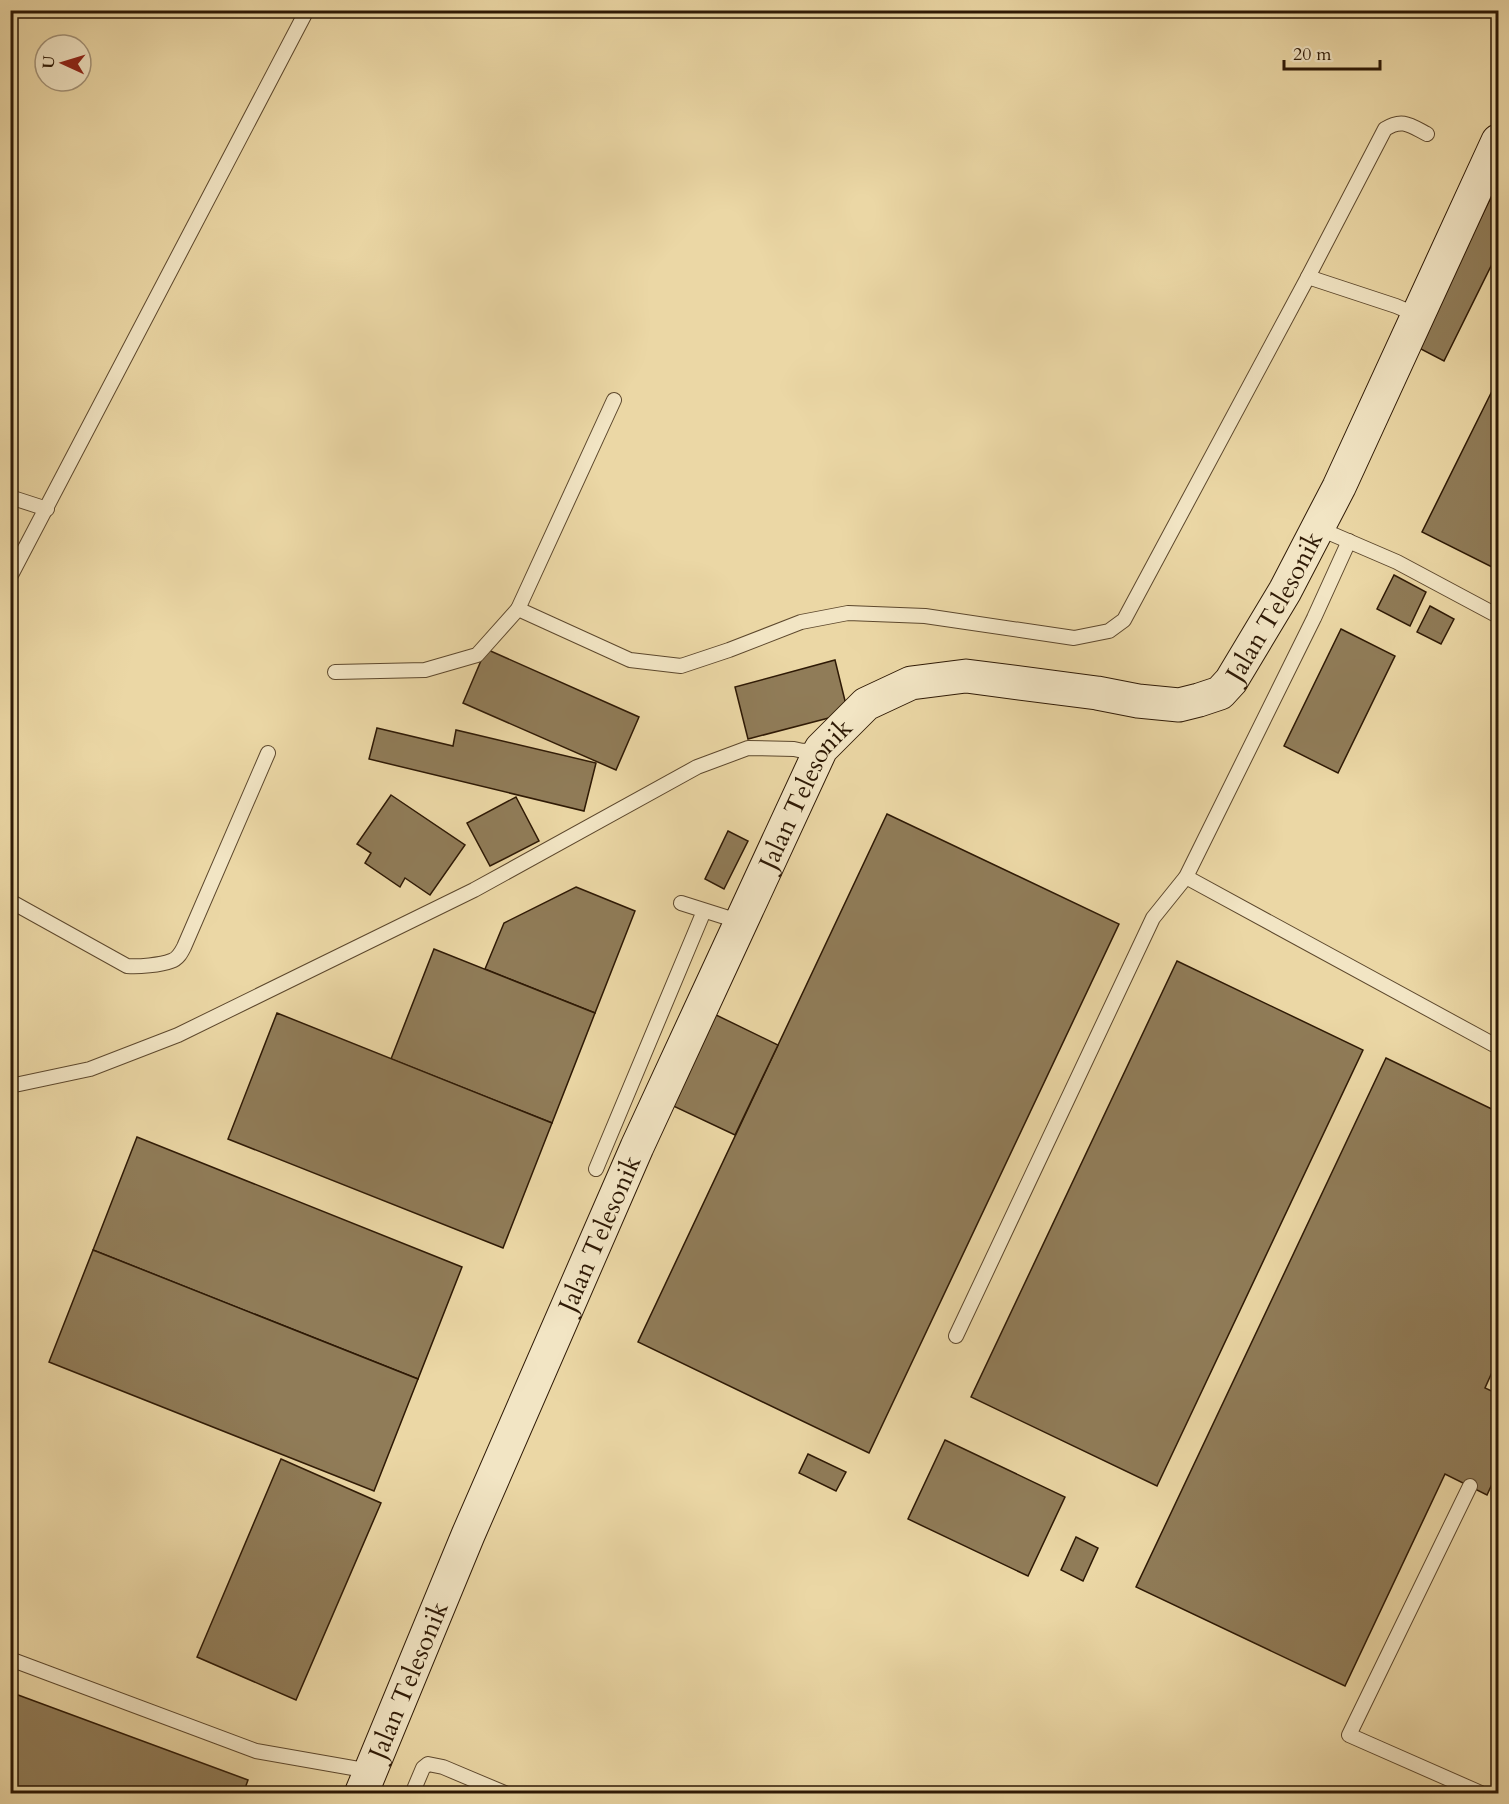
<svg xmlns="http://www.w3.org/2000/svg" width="1509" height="1804" font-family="Cardo,serif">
<rect width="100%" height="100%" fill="#ebd7a5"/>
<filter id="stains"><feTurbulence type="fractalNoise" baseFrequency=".00333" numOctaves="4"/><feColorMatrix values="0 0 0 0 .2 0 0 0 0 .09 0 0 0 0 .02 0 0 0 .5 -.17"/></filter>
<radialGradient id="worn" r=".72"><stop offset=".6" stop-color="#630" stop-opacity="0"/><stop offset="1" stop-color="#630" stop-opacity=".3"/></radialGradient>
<g fill="#907c58" stroke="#2e1905" stroke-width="1.5">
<polygon points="1498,183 1498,252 1444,361 1417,347"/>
<polygon points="1498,379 1498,570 1422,532"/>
<polygon points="1394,575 1426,592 1410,626 1377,609"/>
<polygon points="1430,606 1454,619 1441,644 1417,632"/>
<polygon points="1341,629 1395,656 1338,773 1284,746"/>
<polygon points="486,649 639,717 616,770 463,703"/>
<polygon points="835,660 848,713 748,739 735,687"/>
<polygon points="377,728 453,746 456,730 596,763 584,811 369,759"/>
<polygon points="391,795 465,845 430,895 405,878 400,887 365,863 371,853 357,844"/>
<polygon points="516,797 539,841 490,866 467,823"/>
<polygon points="887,814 1119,924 869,1453 638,1342"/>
<polygon points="728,831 748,841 724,889 705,879"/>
<polygon points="576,887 635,911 595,1013 485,969 504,923"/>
<polygon points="434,949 595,1013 552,1123 391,1059"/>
<polygon points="1177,961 1363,1050 1157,1486 971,1397"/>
<polygon points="277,1013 552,1123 503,1248 228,1139"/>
<polygon points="712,1013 778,1045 735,1135 669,1104"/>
<polygon points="1386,1058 1498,1112 1498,1359 1485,1388 1498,1394 1498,1471 1487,1495 1445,1474 1345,1686 1136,1587"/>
<polygon points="137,1137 462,1267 418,1379 93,1250"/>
<polygon points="93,1250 418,1379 374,1491 49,1362"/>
<polygon points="945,1440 1065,1497 1028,1576 908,1519"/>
<polygon points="808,1454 846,1472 836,1491 799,1473"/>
<polygon points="281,1459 381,1503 296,1700 197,1657"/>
<polygon points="1076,1537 1098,1548 1083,1581 1061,1570"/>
<polygon points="10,1692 248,1780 243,1794 10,1794"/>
</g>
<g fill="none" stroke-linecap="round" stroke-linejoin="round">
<defs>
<g id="lane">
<path d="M1308 277 1385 129C1402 118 1410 125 1427 134"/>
<polyline points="10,497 47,509"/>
<polyline points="1318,528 1397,562 1498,616"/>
<polyline points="10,577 307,10"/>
<polyline points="518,609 614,400"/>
<polyline points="335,672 425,670 477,655 518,609 630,660 681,666 729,650 801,622 848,613 925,616 1074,638 1109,631 1124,620 1308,277 1396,306 1417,315"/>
<polyline points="1186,877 1498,1047"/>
<path d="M10 901 127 966C138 967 161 965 171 961 178 959 181 953 184 947L268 753"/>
<polyline points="681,903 741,922"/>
<polyline points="10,1086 90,1069 178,1035 474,890 697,767 748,748 794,749 803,751 819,749"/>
<polyline points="596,1169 704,911"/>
<polyline points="956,1336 1153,918 1186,877 1314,618 1349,541"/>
<polyline points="1470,1486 1349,1735 1483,1794"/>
<polyline points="10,1659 256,1751 370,1771"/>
<polyline points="412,1794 423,1768 428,1764 443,1767 507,1794"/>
</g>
<g id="secondary">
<path id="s1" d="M361 1794 468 1535 637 1147 821 749 866 704 911 683 966 676 1097 693 1138 701 1179 705 1199 700 1220 693 1231 681 1285 591 1339 487 1498 141"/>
</g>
</defs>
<use href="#lane" stroke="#5d482d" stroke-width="16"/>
<use href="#secondary" stroke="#2e1905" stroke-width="35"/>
<use href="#lane" stroke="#f2e5c4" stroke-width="14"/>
<use href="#secondary" stroke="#f2e5c4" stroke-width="33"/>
</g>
<g text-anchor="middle" stroke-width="4.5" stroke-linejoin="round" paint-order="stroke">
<g font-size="26" fill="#2e1905" stroke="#f2e5c4">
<text dy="9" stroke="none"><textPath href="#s1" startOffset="1671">Jalan Telesonik</textPath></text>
<text dy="9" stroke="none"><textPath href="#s1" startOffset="1095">Jalan Telesonik</textPath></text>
<text dy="9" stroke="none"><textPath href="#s1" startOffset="609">Jalan Telesonik</textPath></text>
<text dy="9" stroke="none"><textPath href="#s1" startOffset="123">Jalan Telesonik</textPath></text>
</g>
</g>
<rect width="1509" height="1804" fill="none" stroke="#ebd7a5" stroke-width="36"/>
<rect x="12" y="12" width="1485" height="1780" fill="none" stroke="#2e1905" stroke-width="3"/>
<rect x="18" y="18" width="1473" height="1768" fill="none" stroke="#2e1905" stroke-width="1.5"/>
<g transform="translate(63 63) rotate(274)"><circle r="28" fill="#f2e5c4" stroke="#a49378" stroke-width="1.5"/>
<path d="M0-4.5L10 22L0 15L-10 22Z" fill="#8f2418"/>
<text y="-9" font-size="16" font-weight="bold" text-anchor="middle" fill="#2e1905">U</text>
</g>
<path d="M1284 60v9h96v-9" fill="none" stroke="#2e1905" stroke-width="3"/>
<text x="1293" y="60" font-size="18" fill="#2e1905" stroke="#f2e5c4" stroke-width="4.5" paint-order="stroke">20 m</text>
<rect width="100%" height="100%" filter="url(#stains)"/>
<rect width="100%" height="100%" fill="url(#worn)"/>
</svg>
